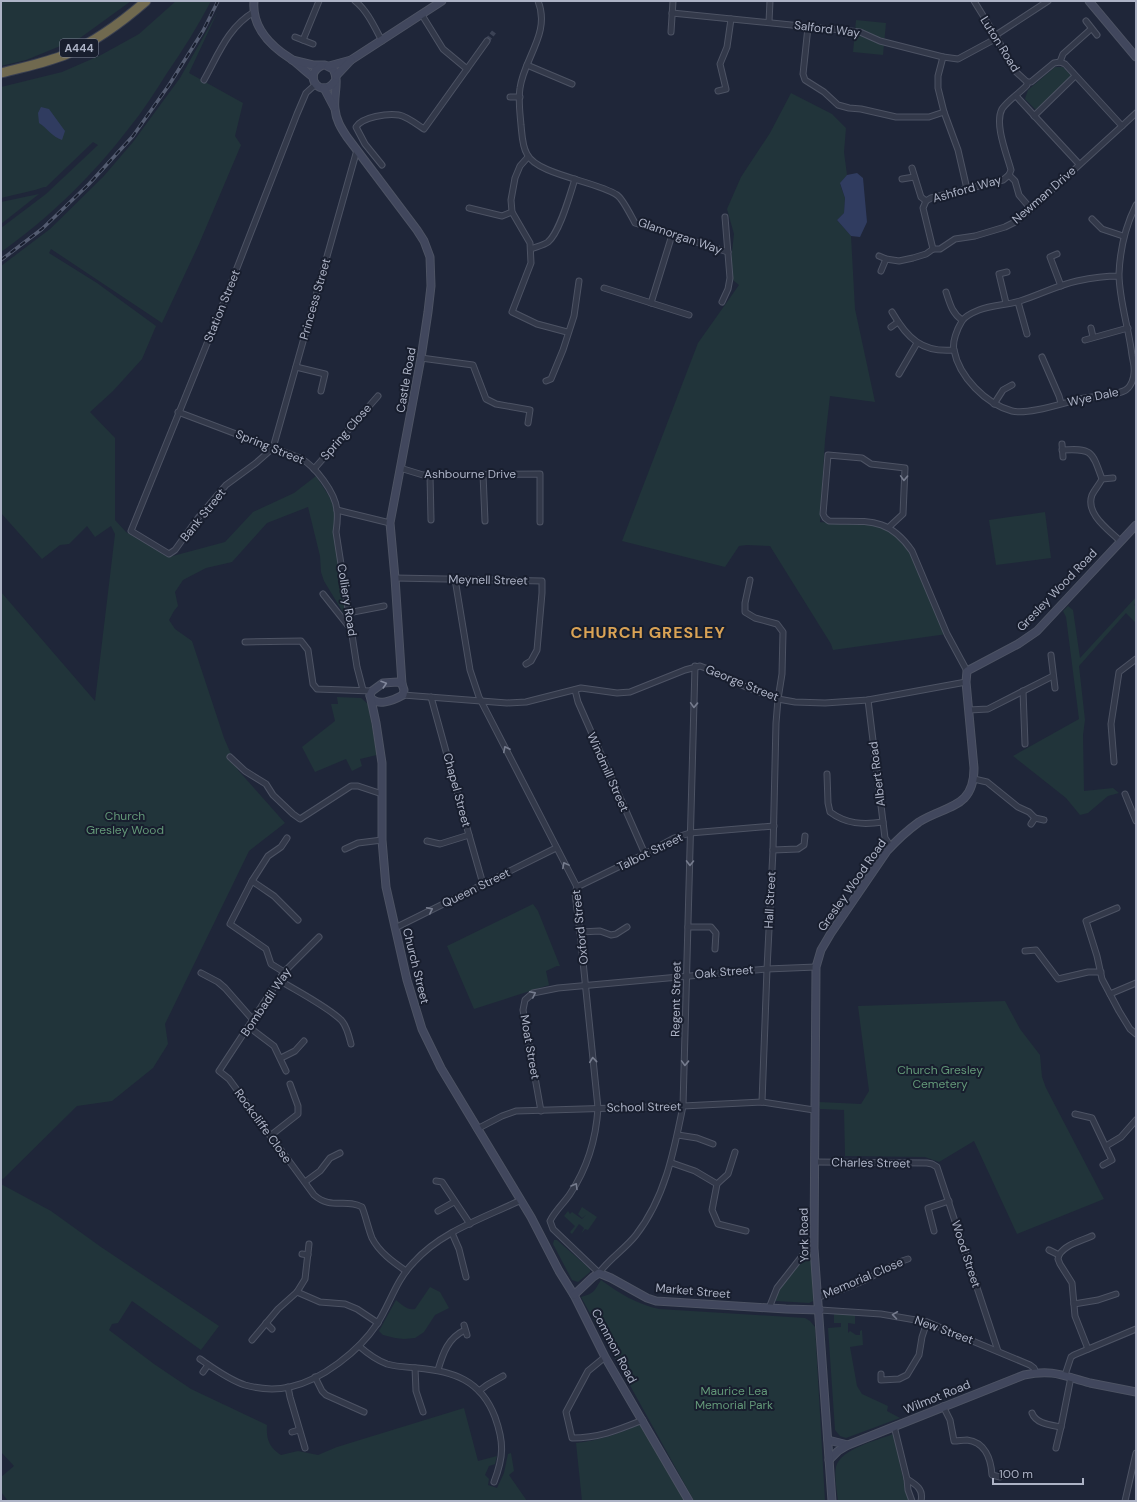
<svg xmlns="http://www.w3.org/2000/svg" width="1137" height="1502" font-family="'DM Sans',sans-serif">
<rect width="100%" height="100%" fill="#1f2639"/>
<g fill="#21343a">
<polygon points="1,1 131,1 80,38 26,60 1,66"/>
<path d="M176 1H211C198 26 183 50 167 73 155 92 143 111 129 128 94 174 48 219 1 252V228L46 194 98 145 93 142 46 187H44L35 190 1 198V87L62 72 101 55 139 34Z"/>
<polygon points="218,11 189,73 243,103 235,136 241,145 199,244 162,323 51,249 49,253 97,283 156,326 142,359 113,391 90,412 115,438 115,520 126,532 169,557 225,542 253,512 294,493 316,476 329,496 335,510 334,535 347,619 324,581 321,572 320,556 308,507 267,523 232,562 206,568 183,580 175,592 178,606 174,611 169,620 175,629 192,641 224,738 238,770 285,823 249,851 165,1024 168,1044 153,1068 112,1101 77,1106 3,1179 1,1178 1,592 95,701 115,534 111,526 95,537 87,526 69,544 60,545 42,559 1,513 1,266 50,229 103,177 133,142 180,78"/>
<polygon points="856,20 886,23 883,55 853,52"/>
<polygon points="1055,67 1063,67 1072,76 1036,110 1025,99 1028,90"/>
<polygon points="791,93 832,114 846,128 844,152 847,175 840,184 845,198 844,213 837,220 851,236 855,309 875,402 830,396 825,440 820,522 832,523 871,522 889,527 912,551 947,634 833,650 831,644 770,546 747,545 739,546 725,567 622,541 698,343 739,285 729,277 734,234 727,209 741,177 770,133"/>
<polygon points="39,194 1,224 1,202"/>
<polygon points="1045,512 1051,558 996,565 989,520"/>
<polygon points="1136,597 1136,602 1134,605 1136,607 1136,623 1126,613 1079,666 1085,720 1083,735 1084,791 1113,788 1119,793 1108,796 1088,813 1080,815 1066,798 1013,756 1079,719 1066,617 1063,611 1068,606 1073,610 1080,658"/>
<polygon points="337,697 361,698 368,704 377,755 360,759 362,766 352,771 346,759 315,772 302,747 335,721 331,704 338,704"/>
<polygon points="533,904 538,911 560,966 557,966 546,971 549,985 474,1009 447,946"/>
<polygon points="1005,1001 1020,1029 1040,1055 1042,1077 1046,1088 1104,1199 1017,1234 974,1141 939,1162 925,1157 845,1156 844,1110 820,1109 819,1102 861,1104 869,1091 858,1006"/>
<path d="M1 1184 51 1211 101 1247 219 1326 201 1350 132 1301 118 1323 112 1324 109 1330 154 1364 191 1389 267 1425C266 1439 269 1447 281 1455L298 1451 318 1455 337 1447 464 1408 478 1461 497 1456 495 1464 489 1466 485 1475 489 1479 488 1485 497 1488 504 1473 508 1454 511 1453 514 1471 509 1475 527 1501H513L512 1500 509 1501H8L1 1492V1477L14 1466 1 1452Z"/>
<polygon points="582,1207 597,1217 588,1230 585,1229 581,1234 584,1228 579,1224 572,1234 570,1232 575,1226 564,1216 568,1211 570,1214 572,1212 582,1219 586,1215 582,1218 578,1214"/>
<polygon points="554,1240 557,1240 590,1269 590,1272 578,1282 572,1280 553,1244"/>
<path d="M809 1256 812 1258 813 1301 809 1303 776 1301 775 1299C781 1286 797 1264 809 1256Z"/>
<path d="M601 1280C620 1294 637 1304 659 1309L805 1318 810 1321 815 1327 825 1501H694L581 1297C595 1293 594 1291 601 1280Z"/>
<path d="M430 1287 440 1292 449 1308 435 1315 424 1332 415 1338 404 1339 395 1338 383 1335 379 1331 396 1300C401 1304 408 1311 415 1309Z"/>
<polygon points="834,1313 855,1315 855,1324 848,1323 848,1333 850,1331 856,1335 860,1335 860,1331 862,1330 863,1345 850,1347 857,1386 862,1394 888,1406 887,1411 900,1418 846,1438 840,1436 835,1430 828,1328 841,1327 841,1323 834,1323"/>
<path d="M641 1424 684 1501H582L576 1443C600 1440 619 1434 641 1424Z"/>
<path d="M893 1434 897 1444 900 1466 909 1501H838C837 1490 834 1477 836 1467 840 1449 878 1440 893 1434Z"/>
</g>
<g fill="#303c60">
<path d="M41 107 49 109 65 131 62 140C52 137 47 128 39 123L38 113Z"/>
<polygon points="857,173 863,178 867,222 860,237 851,236 837,220 844,213 845,198 840,183 847,175"/>
</g>
<g fill="none" stroke-linecap="round" stroke-linejoin="round">
<polyline stroke="#3b4255" stroke-width="5" stroke-dasharray="5 2.5" stroke-linecap="butt" points="487,41 494,32"/>
<defs>
<g id="street">
<path d="M355 1C367 10 375 28 382 41"/>
<path d="M538 1C551 33 524 58 520 88 518 100 520 113 521 125 522 134 522 146 527 154 537 175 596 181 617 195 623 199 631 216 635 223L728 252"/>
<path d="M974 1 997 38 1014 70 1027 82V85C1020 93 1008 100 1002 109 994 124 1007 155 1011 170L1009 175"/>
<polyline points="672,13 860,32 880,41 943,57 958,59 997,38"/>
<polyline points="1086,21 1097,35"/>
<polyline points="769,22 770,1"/>
<polyline points="808,27 803,74 805,80 824,92 838,105 849,108 861,109 896,117 929,117 944,112"/>
<polyline points="671,32 673,1"/>
<polyline points="996,35 1048,1"/>
<polyline points="295,37 313,44"/>
<polyline points="303,40 319,1"/>
<polyline points="943,57 938,76 938,88 944,112 958,150 967,189"/>
<polyline points="1060,62 1063,54 1091,29"/>
<polyline points="527,65 572,84"/>
<polyline points="467,69 487,41"/>
<path d="M204 80C218 55 228 27 254 12"/>
<polyline points="316,84 306,93 297,114 221,309 131,531 169,554 175,550 198,518 226,485 256,463 273,448 357,150"/>
<polyline points="718,91 726,89 720,64 727,47 731,19"/>
<polyline points="1016,96 1079,164"/>
<polyline points="510,97 520,97"/>
<polyline points="1034,116 1075,76"/>
<polyline points="1122,126 1136,113"/>
<polyline points="528,157 520,166 515,178 511,200 512,212 530,243 531,263 512,312 537,324 567,332"/>
<path d="M382 165 365 144 356 127C362 117 388 113 399 115 406 116 418 125 424 129L467 69 443 49 422 15"/>
<polyline points="912,168 921,197 926,201"/>
<polyline points="1009,175 1015,181 1019,195 1031,209"/>
<polyline points="902,179 914,177"/>
<polyline points="469,208 502,216 512,212"/>
<polyline points="1092,219 1102,229 1123,236"/>
<path d="M531 249C536 247 544 245 548 242 560 232 570 194 575 179"/>
<polyline points="933,249 923,208 926,201 931,198 1003,180 1009,175"/>
<polyline points="1057,254 1050,257 1061,286"/>
<polyline points="879,256 886,259 899,261 913,258 926,254 933,249 940,249 955,239 975,236 1005,227 1015,222 1031,209 1122,126 1065,64 1060,62 1054,63 1031,82 1027,82"/>
<polyline points="881,271 886,259"/>
<path d="M1119 276C1105 276 1091 278 1077 281 1058 285 1039 295 1020 301 1007 305 992 305 979 310 974 312 965 316 962 321 957 329 952 342 954 350 959 377 986 404 1012 411 1028 415 1063 403 1080 399 1091 396 1119 396 1127 389 1131 386 1134 378 1134 373 1135 367 1133 361 1132 355 1129 329 1119 300 1119 274 1120 249 1125 227 1136 205"/>
<polyline points="604,288 689,315"/>
<path d="M946 292C950 304 952 313 962 320"/>
<polyline points="722,302 728,289 730,278 725,217"/>
<polyline points="1018,302 1027,334"/>
<polyline points="651,303 672,235"/>
<polyline points="1006,303 999,274 1007,272"/>
<path d="M892 312C907 338 922 353 954 350"/>
<polyline points="891,327 898,322"/>
<polyline points="1091,328 1093,337"/>
<polyline points="1085,340 1128,328"/>
<polyline points="1042,357 1059,396 1061,403"/>
<polyline points="421,358 473,365 486,399 496,404 530,410 528,423"/>
<polyline points="296,367 325,374 321,391"/>
<polyline points="899,374 917,343"/>
<polyline points="546,381 551,379 563,350 574,316 579,281"/>
<polyline points="994,404 1003,390 1012,385"/>
<path d="M178 412 300 458C315 466 335 492 337 510 338 517 337 525 336 532L357 667 363 690"/>
<polyline points="1062,444 1063,457"/>
<path d="M1062 450C1092 448 1092 451 1102 479 1099 485 1095 489 1092 495 1085 514 1109 530 1120 541"/>
<polyline points="400,468 423,475 540,474 540,522"/>
<polyline points="314,469 378,396"/>
<polyline points="483,474 485,521"/>
<polyline points="430,475 431,520"/>
<polyline points="1102,479 1113,478"/>
<polyline points="337,510 390,523"/>
<path d="M889 527 903 514 905 468 871 464 862 458 828 455 823 514 825 518 829 521C867 522 888 516 912 551L947 634 967 671"/>
<polyline points="395,578 542,581 542,593 537,650 531,661 526,664"/>
<path d="M455 579 470 670 479 697 577 887 575 893 580 932 598 1108C596 1140 588 1167 570 1194 564 1203 555 1211 550 1221L553 1229 599 1273C609 1259 625 1249 636 1235 665 1198 674 1151 683 1106L695 666"/>
<polyline points="750,580 745,603 745,612 755,618 777,624 783,632 782,674 778,699 776,723 773,850 767,969 762,1102"/>
<polyline points="323,594 350,628"/>
<polyline points="348,613 384,606"/>
<polyline points="245,642 301,641 308,650 313,684 317,689 372,691"/>
<polyline points="1051,655 1055,688"/>
<polyline points="575,690 578,702 645,854"/>
<polyline points="1023,691 1025,744"/>
<polyline points="403,695 507,703 526,702 581,688 617,693 630,692 685,670 700,666 708,669 736,683 759,692 778,699 795,702 825,703 868,700 966,682"/>
<polyline points="431,697 469,835 483,884"/>
<polyline points="868,700 885,838 891,847"/>
<polyline points="969,710 988,709 1053,676"/>
<polyline points="230,757 245,771 266,784 273,795 293,814 300,819 351,786 358,786 382,794"/>
<polyline points="1114,762 1111,724 1119,672 1136,659"/>
<path d="M827 774 828 803 830 812C846 824 863 825 883 822"/>
<polyline points="974,779 987,782 1018,807 1029,812 1035,818 1044,820"/>
<polyline points="1125,794 1136,821"/>
<polyline points="1031,824 1035,818"/>
<polyline points="427,841 440,844 469,835"/>
<polyline points="345,849 358,843 382,840"/>
<polyline points="773,850 798,849 804,845 805,836"/>
<polyline points="252,881 274,896 298,920"/>
<polyline points="577,887 645,854 674,838 690,833 774,826"/>
<polyline points="1117,908 1086,921 1097,956 1102,979 1119,1011 1130,1029 1136,1034"/>
<polyline points="688,927 711,927 716,933 715,949"/>
<polyline points="395,928 556,848"/>
<polyline points="580,932 600,931 611,935 616,934 627,927"/>
<path d="M319 937 284 972 219 1071 229 1079 314 1195C331 1210 346 1198 362 1207 366 1217 368 1228 372 1238 379 1252 393 1262 406 1271"/>
<polyline points="1025,951 1036,950 1058,979 1088,972 1101,972"/>
<polyline points="284,972 271,964 266,949 230,924 252,881 268,856 281,847 287,838"/>
<polyline points="201,973 218,982 225,988 253,1020"/>
<path d="M279 980C295 990 330 1008 342 1021 347 1027 349 1036 351 1044"/>
<polyline points="1110,994 1136,983"/>
<polyline points="249,1027 274,1046 286,1071"/>
<polyline points="281,1058 295,1051 304,1041"/>
<polyline points="541,1111 523,1010 525,1000 533,993 558,988 767,969 816,967"/>
<polyline points="1075,1114 1092,1118 1112,1160 1103,1165"/>
<polyline points="477,1129 502,1116 516,1111 683,1106 762,1102 814,1110"/>
<polyline points="678,1135 697,1138 713,1144"/>
<polyline points="270,1136 298,1114 298,1106 290,1084"/>
<polyline points="1106,1146 1121,1137 1136,1120"/>
<polyline points="735,1152 728,1174 717,1184 712,1210 718,1224 746,1231"/>
<polyline points="815,1162 927,1163 932,1164 937,1167 998,1351"/>
<polyline points="672,1163 695,1171 717,1184"/>
<polyline points="436,1181 442,1182 470,1224"/>
<polyline points="305,1182 320,1171 330,1158 340,1153"/>
<polyline points="438,1211 454,1202"/>
<polyline points="934,1231 928,1208 949,1201"/>
<polyline points="452,1233 459,1249 466,1277"/>
<polyline points="1049,1250 1059,1255 1058,1259 1060,1264 1072,1283 1075,1316 1088,1349"/>
<polyline points="302,1254 308,1255"/>
<path d="M1059 1255C1066 1244 1081 1241 1092 1236"/>
<polyline points="297,1292 320,1302 345,1304 357,1309 378,1323"/>
<path d="M819 1297C836 1292 852 1286 869 1278 882 1271 894 1263 908 1259"/>
<polyline points="1074,1304 1098,1300 1116,1294"/>
<polyline points="769,1308 777,1288 806,1251 814,1248"/>
<polyline points="820,1310 881,1314 927,1322 1030,1365 1034,1368 1036,1373"/>
<polyline points="266,1323 272,1329"/>
<polyline points="464,1325 467,1335"/>
<polyline points="252,1340 278,1309 297,1292 305,1279 309,1244"/>
<path d="M359 1346C368 1354 376 1360 387 1364 397 1367 407 1367 417 1368 453 1371 481 1380 495 1417 504 1442 504 1456 494 1482"/>
<path d="M605 1357 588 1371 566 1412 572 1438C599 1438 618 1430 643 1420"/>
<path d="M200 1359C213 1368 229 1380 245 1385 259 1389 276 1390 290 1387 322 1380 359 1351 377 1324 390 1304 396 1280 414 1262 442 1231 484 1218 521 1200"/>
<polyline points="415,1368 416,1391 423,1412"/>
<path d="M438 1370C443 1353 448 1338 465 1330"/>
<polyline points="203,1372 208,1365"/>
<polyline points="881,1374 881,1380 899,1379 907,1375 919,1355 922,1337 927,1322"/>
<polyline points="1065,1375 1071,1357 1074,1355 1136,1329"/>
<polyline points="315,1377 322,1391 326,1395 364,1412"/>
<polyline points="288,1387 290,1397 305,1448"/>
<polyline points="479,1391 487,1385 503,1376"/>
<path d="M943 1406 950 1420 954 1441C958 1441 963 1440 967 1440 985 1442 991 1459 992 1475L1000 1477"/>
<path d="M1032 1413C1036 1424 1051 1425 1061 1427L1071 1377"/>
<path d="M894 1426 907 1479C915 1484 924 1489 921 1501"/>
<polyline points="292,1432 299,1430"/>
<polyline points="1056,1448 1061,1427"/>
<polyline points="907,1479 908,1490 912,1501"/>
<polyline points="1125,1501 1136,1453"/>
</g>
<g id="secondary">
<path d="M254 1C252 23 264 39 281 52 285 55 290 58 294 61 300 66 306 72 313 77"/>
<polyline points="1089,1 1136,57"/>
<path d="M292 60 313 65H325L333 69C340 80 333 96 335 109 336 120 341 128 347 137L417 230 424 241 430 257 431 286 428 312 421 358 390 523 395 578 402 684 404 690 403 695C394 700 376 708 370 696"/>
<path d="M321 66C302 76 322 100 335 81"/>
<polyline points="329,66 351,60 442,1"/>
<polyline points="336,76 351,60"/>
<polyline points="324,88 334,107"/>
<polyline points="402,684 398,682 383,683 372,691 370,695 376,723 382,763 382,840 386,887 407,980 422,1029 441,1068 531,1217 559,1271 574,1295 605,1357 689,1501"/>
<polyline points="574,1295 593,1277 599,1273 611,1278 647,1298 656,1301 786,1309 820,1310"/>
<polyline points="828,1440 848,1445"/>
<path d="M829 1460 838 1451 848 1445 1024 1375C1054 1369 1063 1376 1090 1383 1105 1386 1121 1389 1136 1392"/>
<path d="M832 1501 814 1248 816 967 821 950 831 933 887 851C897 840 908 830 919 822 946 805 974 809 974 768L966 682 967 671 1018 644 1037 631 1136 525"/>
</g>
<path id="highway" d="M1 73C23 67 46 63 67 54 96 41 122 22 146 1"/>
</defs>
<use href="#street" stroke="#4d5364" stroke-width="7"/>
<use href="#secondary" stroke="#4d5364" stroke-width="9"/>
<use href="#highway" stroke="#3a4051" stroke-width="11"/>
<use href="#street" stroke="#33394a" stroke-width="5"/>
<use href="#secondary" stroke="#41475d" stroke-width="7"/>
<use href="#highway" stroke="#70694f" stroke-width="9"/>
<defs>
<polyline id="rail" points="1,260 42,229 89,184 133,136 169,85 203,31 218,1"/>
</defs>
<use href="#rail" stroke="#545c71" stroke-width="3.5"/>
<use href="#rail" stroke="#181e2e" stroke-width="2" stroke-dasharray="6" stroke-linecap="butt"/>
</g>
<defs><path id="oneway-chevron" d="M-2-3.5L2.5 0L-2 3.5" fill="none" stroke-width="1.6" stroke-linecap="round" stroke-linejoin="round"/></defs>
<g stroke="#767c8e">
<use href="#oneway-chevron" transform="translate(904 478) rotate(92)"/>
<use href="#oneway-chevron" transform="translate(694 705) rotate(92)"/>
<use href="#oneway-chevron" transform="translate(506 749) rotate(-117)"/>
<use href="#oneway-chevron" transform="translate(690 863) rotate(91)"/>
<use href="#oneway-chevron" transform="translate(565 865) rotate(-118)"/>
<use href="#oneway-chevron" transform="translate(430 910) rotate(-27)"/>
<use href="#oneway-chevron" transform="translate(533 994) rotate(-27)"/>
<use href="#oneway-chevron" transform="translate(593 1060) rotate(-96)"/>
<use href="#oneway-chevron" transform="translate(685 1063) rotate(92)"/>
<use href="#oneway-chevron" transform="translate(575 1186) rotate(-59)"/>
<use href="#oneway-chevron" transform="translate(895 1315) rotate(-172)"/>
</g>
<use stroke="#82889c" href="#oneway-chevron" transform="translate(384 684) rotate(-18)"/>
<g text-anchor="middle" stroke-width="4" stroke-linejoin="round" paint-order="stroke">
<rect fill="#181e2e" stroke="#808698" stroke-width="1" x="60" y="39" width="38" height="18" rx="3"/>
<g font-size="11" font-weight="bold" fill="#adb3c6">
<text x="79" y="52">A444</text>
</g>
<g font-size="12" fill="#adb3c6" stroke="#181e2e">
<text transform="translate(827 29) rotate(7)" y="4">Salford Way</text>
<text transform="translate(1000 44) rotate(58)" y="4">Luton Road</text>
<text transform="translate(967 189) rotate(-16)" y="4">Ashford Way</text>
<text transform="translate(1044 195) rotate(-41)" y="4">Newman Drive</text>
<text transform="translate(680 236) rotate(19)" y="4">Glamorgan Way</text>
<text transform="translate(315 299) rotate(-74)" y="4">Princess Street</text>
<text transform="translate(222 306) rotate(-68)" y="4">Station Street</text>
<text transform="translate(406 380) rotate(-80)" y="4">Castle Road</text>
<text transform="translate(1093 397) rotate(-12)" y="4">Wye Dale</text>
<text transform="translate(346 432) rotate(-49)" y="4">Spring Close</text>
<text transform="translate(270 447) rotate(22)" y="4">Spring Street</text>
<text x="470" y="478">Ashbourne Drive</text>
<text transform="translate(203 515) rotate(-51)" y="4">Bank Street</text>
<text transform="translate(488 580) rotate(1)" y="4">Meynell Street</text>
<text transform="translate(1057 590) rotate(-46)" y="4">Gresley Wood Road</text>
<text transform="translate(347 600) rotate(81)" y="4">Colliery Road</text>
<text transform="translate(742 683) rotate(22)" y="4">George Street</text>
<text transform="translate(608 772) rotate(66)" y="4">Windmill Street</text>
<text transform="translate(877 774) rotate(-97)" y="4">Albert Road</text>
<text transform="translate(457 790) rotate(75)" y="4">Chapel Street</text>
<text transform="translate(650 852) rotate(-26)" y="4">Talbot Street</text>
<text transform="translate(852 885) rotate(-55)" y="4">Gresley Wood Road</text>
<text transform="translate(476 888) rotate(-26)" y="4">Queen Street</text>
<text transform="translate(770 900) rotate(-87)" y="4">Hall Street</text>
<text transform="translate(580 927) rotate(-96)" y="4">Oxford Street</text>
<text transform="translate(416 966) rotate(76)" y="4">Church Street</text>
<text transform="translate(724 972) rotate(-5)" y="4">Oak Street</text>
<text transform="translate(676 999) rotate(-89)" y="4">Regent Street</text>
<text transform="translate(266 1002) rotate(-56)" y="4">Bombadil Way</text>
<text transform="translate(530 1047) rotate(80)" y="4">Moat Street</text>
<text transform="translate(644 1107) rotate(-1)" y="4">School Street</text>
<text transform="translate(263 1126) rotate(54)" y="4">Rockcliffe Close</text>
<text transform="translate(871 1163) rotate(1)" y="4">Charles Street</text>
<text transform="translate(804 1235) rotate(-91)" y="4">York Road</text>
<text transform="translate(966 1254) rotate(72)" y="4">Wood Street</text>
<text transform="translate(863 1278) rotate(-23)" y="4">Memorial Close</text>
<text transform="translate(693 1291) rotate(5)" y="4">Market Street</text>
<text transform="translate(944 1330) rotate(20)" y="4">New Street</text>
<text transform="translate(614 1346) rotate(62)" y="4">Common Road</text>
<text transform="translate(937 1397) rotate(-22)" y="4">Wilmot Road</text>
</g>
<g font-size="12" fill="#639878" stroke="#181e2e">
<text x="125" y="820">Church<tspan x="125" dy="14">Gresley Wood</tspan></text>
<text x="940" y="1074">Church Gresley<tspan x="940" dy="14">Cemetery</tspan></text>
<text x="734" y="1395">Maurice Lea<tspan x="734" dy="14">Memorial Park</tspan></text>
</g>
<g font-size="16" font-weight="bold" letter-spacing="1" fill="#daa355" stroke="#181e2e">
<text x="648" y="638">CHURCH GRESLEY</text>
</g>
</g>
<rect width="1137" height="1502" fill="none" stroke="#adb3c6" stroke-width="4"/>
<path d="M993 1478v6h90v-6" fill="none" stroke="#adb3c6" stroke-width="2"/>
<text x="999" y="1478" font-size="12" fill="#adb3c6" stroke="#181e2e" stroke-width="3" paint-order="stroke">100 m</text>
</svg>
